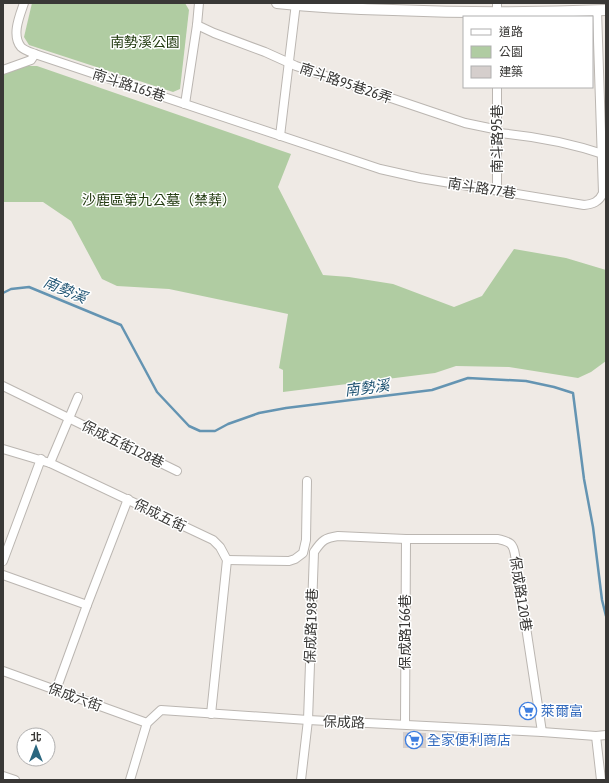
<svg xmlns="http://www.w3.org/2000/svg" width="609" height="783" font-family="'Asap Condensed','Noto Sans TC',sans-serif">
<rect width="100%" height="100%" fill="#efeae5"/>
<g fill="#b0cca2">
<polygon points="32,3 185,3 189,10 180,89 173,92 29,45 24,37"/>
<polygon points="25,66 37,66 291,154 278,187 323,275 349,277 393,284 454,307 482,296 514,249 566,258 606,270 606,361 591,372 578,378 509,367 456,366 435,373 283,392 283,370 279,368 288,314 169,289 117,286 102,279 71,221 43,202 3,202 3,73"/>
</g>
<g fill="none" stroke-linecap="round" stroke-linejoin="round">
<polyline stroke="#6494b2" stroke-width="2.5" points="3,293 11,289 29,287 121,325 157,392 189,426 200,431 215,431 228,424 259,413 286,408 432,390 468,378 526,381 554,387 573,393 584,479 593,527 602,600 606,616"/>
</g>
<polygon fill="#d5cecc" points="403,732 426,733 426,748 403,748"/>
<g fill="none" stroke-linecap="round" stroke-linejoin="round">
<defs>
<g id="minor">
<path d="M24 3C20 15 11 35 21 47 24 50 30 52 35 54L380 169 420 178 584 205C593 204 599 202 603 193L597 10"/>
<polyline points="497,17 497,3"/>
<path d="M197 25 214 33 265 52 296 66 465 123 494 129 498 133C534 136 571 143 606 155"/>
<polyline points="3,70 31,60 35,54"/>
<polyline points="185,104 197,25 199,3"/>
<polyline points="280,136 296,3"/>
<polyline points="497,190 497,87"/>
<polyline points="3,386 177,471"/>
<polyline points="3,449 50,463 213,540 220,547 227,560 211,714"/>
<polyline points="50,463 78,397"/>
<polyline points="227,560 289,561 295,559 303,553 306,540 307,481"/>
<polyline points="3,561 41,459"/>
<polyline points="3,575 87,605"/>
<polyline points="3,671 147,723"/>
<polyline points="56,690 87,605 128,499"/>
<polyline points="405,724 406,539"/>
<polyline points="596,736 601,780"/>
<polyline points="3,776 15,780"/>
<polyline points="130,780 147,723 161,710 308,720 542,732 596,736 606,735"/>
<path d="M301 780 308 720 314 552C322 540 325 538 338 536L406 539H498C509 542 513 542 515 555L542 732"/>
</g>
<path id="tertiary" d="M277 3C315 7 354 9 393 10 464 13 535 13 606 10"/>
</defs>
<use href="#minor" stroke="#bbb6b1" stroke-width="10"/>
<use href="#tertiary" stroke="#bbb6b1" stroke-width="12"/>
<use href="#minor" stroke="#fff" stroke-width="8"/>
<use href="#tertiary" stroke="#fff" stroke-width="10"/>
</g>
<defs>
<symbol id="supermarket-ring" viewBox="-11 -11 22 22"><circle r="9.5" fill="#fff" stroke="#3f7fe0" stroke-width="1.5"/><path d="M-6-5.5h2.5l.6 2H6L4.5 2H-2.5L-4.4-4H-6ZM-1.5 3.2a1.3 1.3 0 1 0 .1 0ZM3 3.2a1.3 1.3 0 1 0 .1 0Z" fill="#3f7fe0"/></symbol>
</defs>
<g fill-rule="evenodd">
<use href="#supermarket-ring" x="518" y="701" width="20" height="20"/>
<use href="#supermarket-ring" x="404" y="730" width="20" height="20"/>
</g>
<g text-anchor="middle" stroke-width="3" stroke-linejoin="round" paint-order="stroke">
<g font-size="14" fill="#213a0f" stroke="#fff">
<text x="145" y="47">南勢溪公園</text>
<text x="159" y="205">沙鹿區第九公墓（禁葬）</text>
</g>
<g font-size="14" fill="#393836" stroke="#fff">
<text transform="translate(346 83) rotate(19)" y="5">南斗路95巷26弄</text>
<text transform="translate(129 85) rotate(18)" y="5">南斗路165巷</text>
<text transform="translate(497 139) rotate(-90)" y="5">南斗路95巷</text>
<text transform="translate(482 188) rotate(9)" y="5">南斗路77巷</text>
<text transform="translate(123 444) rotate(26)" y="5">保成五街128巷</text>
<text transform="translate(160 515) rotate(26)" y="5">保成五街</text>
<text transform="translate(521 594) rotate(81)" y="5">保成路120巷</text>
<text transform="translate(311 626) rotate(-88)" y="5">保成路198巷</text>
<text transform="translate(405 632) rotate(-90)" y="5">保成路166巷</text>
<text transform="translate(75 697) rotate(20)" y="5">保成六街</text>
<text transform="translate(344 722) rotate(2)" y="5">保成路</text>
</g>
<g font-size="14" fill="#366cbe" stroke="#fff" text-anchor="start">
<text x="541" y="716">萊爾富</text>
<text x="427" y="745">全家便利商店</text>
</g>
<g font-size="15" font-style="italic" fill="#1f5372" stroke="#fff">
<text transform="translate(65 290) rotate(23)" y="5">南勢溪</text>
<text transform="translate(367 388) rotate(-7)" y="5">南勢溪</text>
</g>
</g>
<rect width="609" height="783" fill="none" stroke="#393836" stroke-width="8"/>
<rect x="463" y="16" width="130" height="72" fill="#ffffff" stroke="#b0afaf"/>
<rect x="471" y="29" width="20" height="6" fill="#ffffff" stroke="#b0afaf"/>
<text x="499" y="36" font-size="12" fill="#393836">道路</text>
<rect x="471" y="46" width="20" height="12" fill="#b0cca2" stroke="#b0afaf"/>
<text x="499" y="56" font-size="12" fill="#393836">公園</text>
<rect x="471" y="66" width="20" height="12" fill="#d5cecc" stroke="#b0afaf"/>
<text x="499" y="76" font-size="12" fill="#393836">建築</text>
<g transform="translate(36 747)"><circle r="19" fill="#ffffff" stroke="#b0afaf"/>
<path d="M0-3L7 15L0 10L-7 15Z" fill="#2b677f"/>
<text y="-6" font-size="11" font-weight="bold" text-anchor="middle" fill="#393836">北</text>
</g>
</svg>
